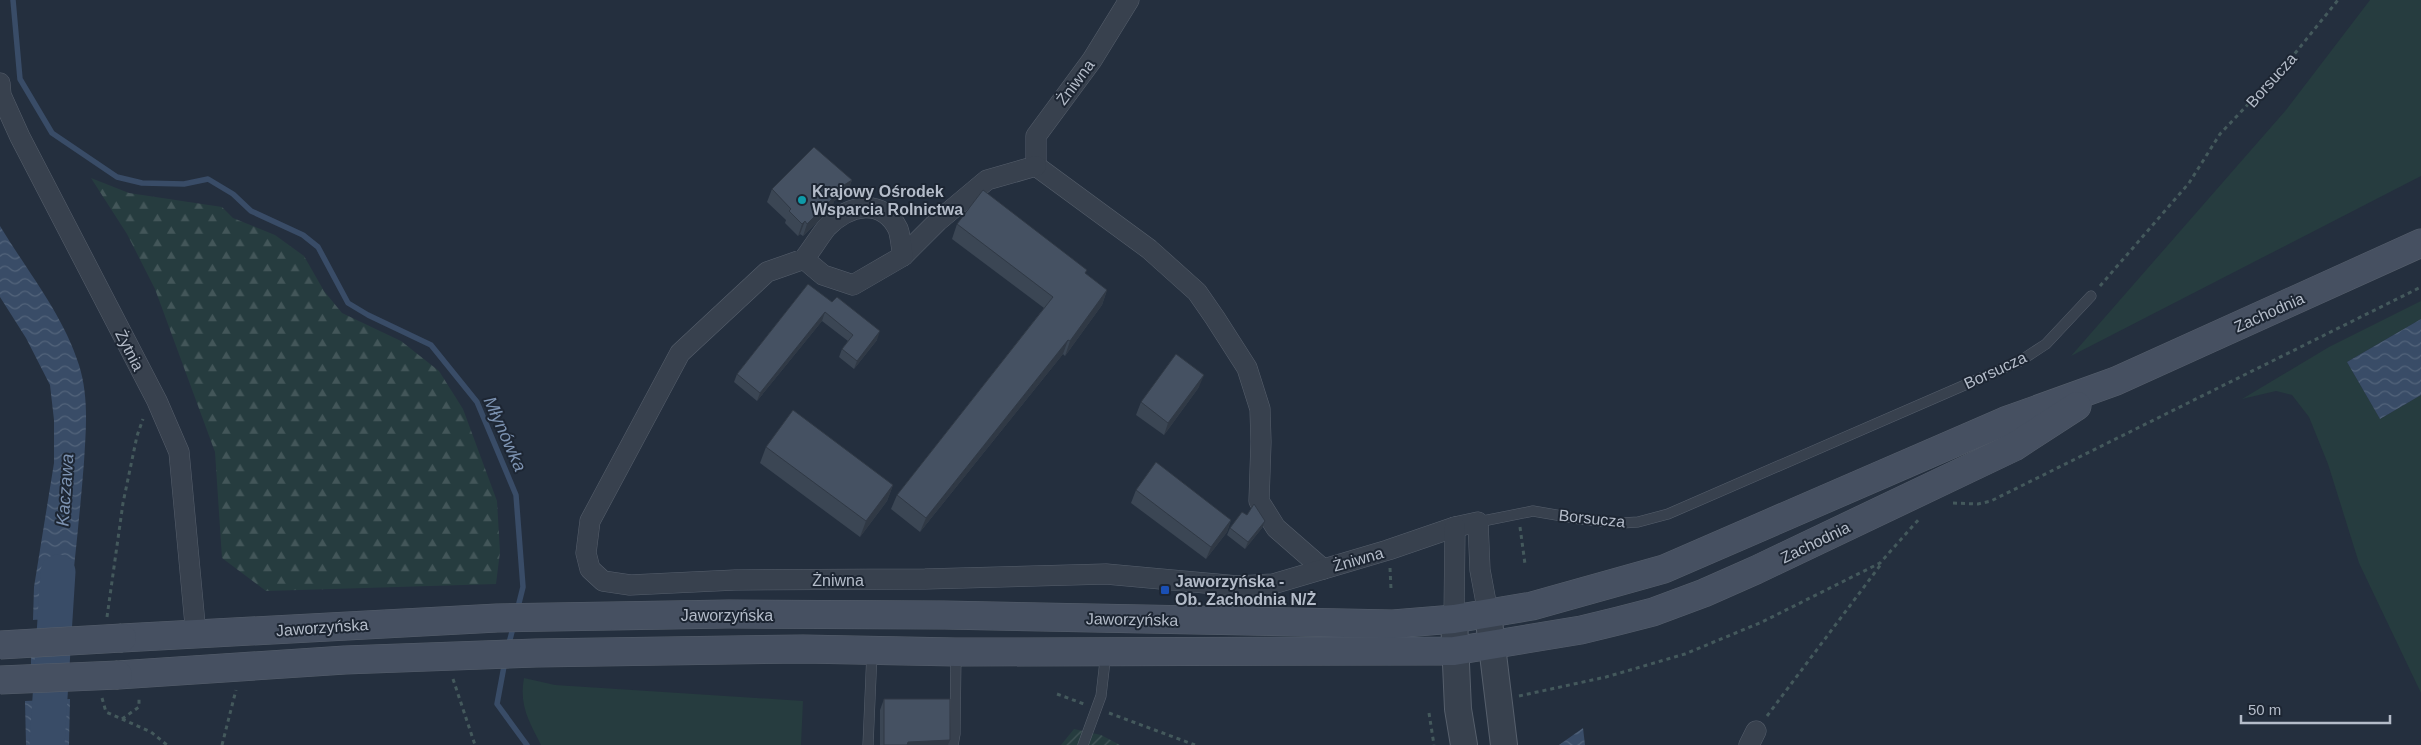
<svg xmlns="http://www.w3.org/2000/svg" width="2421" height="745" font-family="Helvetica,sans-serif">
<defs>
<pattern id="forest-firs" width="22" height="20" patternUnits="userSpaceOnUse" patternTransform="scale(1.25)"><rect width="22" height="20" fill="#263c3f"/><path d="M5 1l3.5 6h-7zM16 11l3.5 6h-7z" fill="#435659"/></pattern>
<pattern id="garden-furrows" width="10" height="10" patternUnits="userSpaceOnUse" patternTransform="scale(1.25)"><rect width="10" height="10" fill="#263c3f"/><path d="M-1 1l2-2M0 10L10 0M9 11l2-2" fill="none" stroke="#435659"/></pattern>
<pattern id="water-waves" width="16" height="10" patternUnits="userSpaceOnUse" patternTransform="scale(1.25)"><rect width="16" height="10" fill="#394c67"/><path d="M0 5q4-4 8 0t8 0" fill="none" stroke="#53647b"/></pattern>
</defs>
<rect width="100%" height="100%" fill="#242f3e"/>
<g fill="#263c3f">
<polygon points="2370,0 2421,0 2421,176 2071,356 2286,110"/>
<polygon points="2421,301 2421,319 2347,362 2380,419 2421,395 2421,693 2359,563 2328,464 2309,417 2292,395 2276,391 2242,399 2329,347"/>
<path d="M524 678 555 685 803 701 801 745H541C529 721 519 706 524 678Z"/>
</g>
<polygon fill="url(#forest-firs)" points="91,178 129,193 222,207 233,218 275,235 304,256 324,291 342,313 401,341 439,371 463,409 497,501 500,552 496,584 266,591 222,558 215,452 155,289 127,234"/>
<polygon fill="url(#garden-furrows)" points="1074,729 1101,735 1120,745 1061,745"/>
<g fill="url(#water-waves)">
<path d="M0 226C27 271 63 314 79 365 89 397 86 429 84 462 80 514 74 566 69 617L33 620 34 587 54 463V420L50 385 26 338 0 297Z"/>
<polygon points="2421,319 2421,395 2380,419 2347,362"/>
<polygon points="65,654 64,664 31,666 31,656"/>
<polygon points="70,699 69,745 26,745 25,701"/>
<polygon points="1583,728 1585,745 1559,745"/>
</g>
<g fill="none" stroke-linecap="round" stroke-linejoin="round">
<g stroke="#394c67" stroke-width="5.5">
<polyline points="13,0 20,79 52,133 117,177 142,183 184,184 208,179 233,194 251,211 303,235 318,247 348,303 368,315 431,345 477,402 516,495 523,587 517,611"/>
<polyline points="508,647 514,624"/>
<polyline points="505,661 497,704 527,745"/>
</g>
<polyline stroke="#394c67" stroke-width="35" points="47,745 58,572"/>
<defs>
<g id="service">
<polyline points="1478,522 1533,511 1580,519 1622,523 1638,522 1668,514 2020,361 2046,344 2091,296"/>
<polyline points="868,745 872,652"/>
<polyline points="953,745 955,734 956,653"/>
<polyline points="1083,745 1101,696 1106,652"/>
</g>
<g id="minor">
<polyline points="0,83 1,95 20,137 157,401 179,452 196,635"/>
<polyline points="1036,166 1149,249 1197,292 1215,318 1247,368 1260,409 1261,442 1259,501 1276,528 1323,569"/>
<polyline points="1036,166 1036,136 1092,60 1129,0"/>
<polyline points="903,256 938,221 987,180 1036,166"/>
<path d="M804 259C812 249 819 237 827 227 849 205 882 197 898 229 901 237 901 248 903 256L853 285 823 275 804 259 767 272 680 353 590 521 586 553 590 569 603 581 630 585 735 580 925 579 1106 574 1238 586 1273 584 1388 550 1455 527 1478 522 1480 570 1488 613"/>
<polyline points="1454,619 1455,527"/>
<polyline points="1749,745 1756,731"/>
</g>
<g id="tertiary">
<polyline points="1488,613 1504,745"/>
<polyline points="1454,619 1458,709 1464,745"/>
</g>
<g id="secondary">
<polyline points="122,638 497,618 729,614 944,615 1393,624 1454,619 1532,606 1664,569 2005,421 2116,381 2421,243"/>
<polyline points="118,675 345,660 536,653 803,649 956,652 1454,651 1581,630 1618,621 1653,612 1704,593 1756,570 2014,447 2077,406"/>
</g>
</defs>
<use href="#service" stroke="#565f6c" stroke-width="11"/>
<use href="#minor" stroke="#565f6c" stroke-width="21"/>
<use href="#tertiary" stroke="#565f6c" stroke-width="28"/>
<use href="#secondary" stroke="#565f6c" stroke-width="29"/>
<g stroke="#44595c" stroke-width="3" stroke-dasharray="4 4" stroke-linecap="butt">
<polyline points="2100,286 2189,183 2220,134 2288,62 2338,0"/>
<polyline points="1953,503 1978,504 1991,501 2421,287"/>
<polyline points="1520,527 1525,564"/>
<polyline points="1390,568 1391,589"/>
<polyline points="107,617 123,503 137,436 143,419"/>
<polyline points="453,679 475,745"/>
<polyline points="1057,694 1084,704"/>
<polyline points="1519,696 1606,677 1685,654 1762,622 1880,563 1920,518"/>
<polyline points="102,698 106,712 151,732 167,745"/>
<polyline points="1109,713 1195,745"/>
<polyline points="1429,713 1434,745"/>
<polyline points="1767,716 1882,563"/>
<polyline points="122,719 139,707 139,697"/>
<polyline points="222,745 236,690"/>
</g>
<use href="#service" stroke="#38414e" stroke-width="10"/>
<use href="#minor" stroke="#38414e" stroke-width="20"/>
<use href="#tertiary" stroke="#38414e" stroke-width="26"/>
<use href="#secondary" stroke="#465061" stroke-width="28"/>
<defs>
<g id="secondary-bridge">
<polyline points="0,645 122,638"/>
<polyline points="0,680 118,675"/>
</g>
</defs>
<use href="#secondary-bridge" stroke="#565f6c" stroke-width="29" stroke-linecap="butt"/>
<use href="#secondary-bridge" stroke="#465061" stroke-width="28"/>
</g>
<g fill="#3b4654">
<polygon points="852,180 847,193 834,201 832,208 803,236 800,234 798,236 785,223 786,220 767,202 772,189"/>
<polygon points="957,224 1086,274 1107,290 1102,305 1065,356 1063,354 920,532 891,509 897,495 1044,308 952,239"/>
<polygon points="808,284 877,340 854,369 839,357 842,349 848,341 822,321 757,401 734,382 737,374"/>
<polygon points="1199,387 1164,435 1136,415 1141,402"/>
<polygon points="766,447 893,485 887,501 860,537 760,463"/>
<polygon points="1136,490 1231,520 1227,532 1206,559 1131,503"/>
<polygon points="1247,515 1265,521 1262,528 1245,549 1227,535 1230,528"/>
<polygon points="884,699 948,745 880,745 880,710"/>
</g>
<g fill="#303945">
<polygon points="852,180 847,193 834,201 832,208 803,236 807,224 833,192"/>
<polygon points="805,221 800,234 798,236 802,224"/>
<polygon points="1107,290 1102,305 1065,356 1070,341"/>
<polygon points="825,312 822,321 757,401 760,393"/>
<polygon points="880,331 877,340 854,369 857,361"/>
<polygon points="1068,340 1063,354 920,532 926,518"/>
<polygon points="1204,375 1199,387 1164,435 1168,423"/>
<polygon points="893,485 887,501 860,537 866,521"/>
<polygon points="1231,520 1227,532 1206,559 1211,547"/>
<polygon points="1265,521 1262,528 1245,549 1248,542"/>
<polygon points="950,740 948,745 907,745 908,742"/>
</g>
<g fill="#455162" stroke="#303945">
<polygon points="814,147 852,180 833,192 836,195 807,224 805,221 802,224 789,211 791,209 772,189"/>
<polygon points="983,190 1087,270 1085,273 1107,290 1070,341 1068,340 926,518 897,495 1053,297 957,224"/>
<polygon points="808,284 832,302 837,297 880,331 857,361 842,349 853,335 825,312 760,393 737,374"/>
<polygon points="1176,354 1204,375 1168,423 1141,402"/>
<polygon points="793,410 893,485 866,521 766,447"/>
<polygon points="1156,462 1231,520 1211,547 1136,490"/>
<polygon points="1254,504 1265,521 1248,542 1230,528 1242,512 1247,515"/>
<polygon points="884,699 950,699 950,740 908,742 907,745 884,745"/>
</g>
<circle fill="#0f9aa8" stroke="#1d2633" stroke-width="2" cx="802" cy="200" r="5"/>
<rect fill="#1a4fb4" stroke="#1d2633" stroke-width="2" x="1160" y="585" width="10" height="10" rx="2.5"/>
<g text-anchor="middle" stroke-width="4" stroke-linejoin="round" paint-order="stroke">
<g font-size="16" fill="#b4bcc9" stroke="#1d2633">
<text transform="translate(2271 80) rotate(-48)" y="6">Borsucza</text>
<text transform="translate(1075 82) rotate(-53)" y="6">Żniwna</text>
<text transform="translate(2269 312) rotate(-24)" y="6">Zachodnia</text>
<text transform="translate(130 350) rotate(63)" y="6">Żytnia</text>
<text transform="translate(1995 370) rotate(-25)" y="6">Borsucza</text>
<text transform="translate(1592 518) rotate(6)" y="6">Borsucza</text>
<text transform="translate(1815 542) rotate(-26)" y="6">Zachodnia</text>
<text transform="translate(1358 559) rotate(-16)" y="6">Żniwna</text>
<text x="838" y="586">Żniwna</text>
<text x="727" y="621">Jaworzyńska</text>
<text transform="translate(1132 619) rotate(1)" y="6">Jaworzyńska</text>
<text transform="translate(322 627) rotate(-4)" y="6">Jaworzyńska</text>
</g>
<g font-size="16" font-weight="bold" fill="#b4bcc9" stroke="#1d2633" text-anchor="start">
<text x="812" y="197">Krajowy Ośrodek<tspan x="812" dy="18">Wsparcia Rolnictwa</tspan></text>
<text x="1175" y="587">Jaworzyńska -<tspan x="1175" dy="18">Ob. Zachodnia N/Ż</tspan></text>
</g>
<g font-size="18" font-style="italic" fill="#7c92b1" stroke="#1d2633">
<text transform="translate(505 434) rotate(66)" y="6">Młynówka</text>
<text transform="translate(65 490) rotate(-86)" y="6">Kaczawa</text>
</g>
</g>
<path d="M2241 715v8h149v-8" fill="none" stroke="#b4bcc9" stroke-width="2.5"/>
<text x="2248" y="715" font-size="15" fill="#b4bcc9" stroke="#1d2633" stroke-width="4" paint-order="stroke">50 m</text>
</svg>
